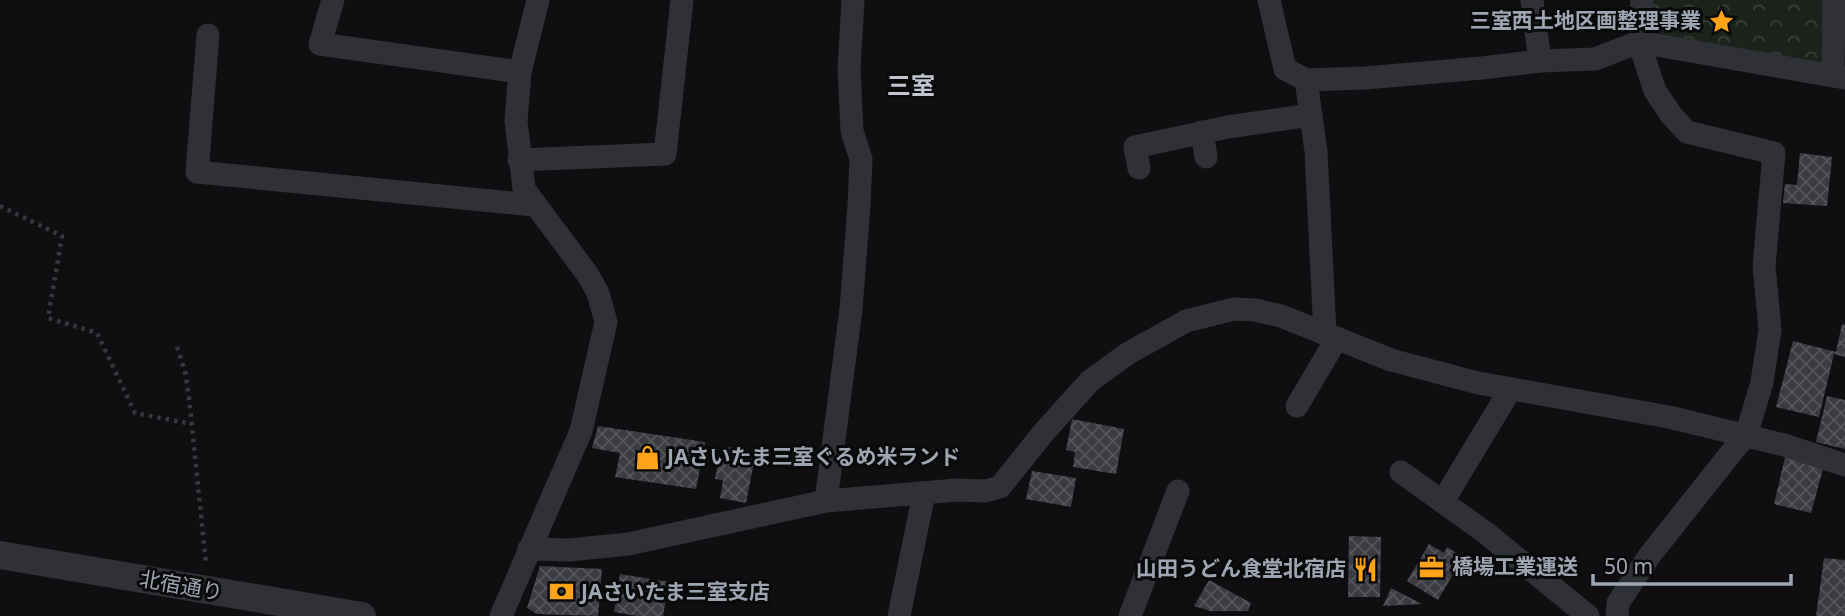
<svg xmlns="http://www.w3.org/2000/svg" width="1845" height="616" font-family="'Noto Sans','Noto Sans JP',sans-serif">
<defs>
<pattern id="park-crowns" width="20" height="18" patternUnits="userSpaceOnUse" patternTransform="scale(1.75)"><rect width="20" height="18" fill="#1b231c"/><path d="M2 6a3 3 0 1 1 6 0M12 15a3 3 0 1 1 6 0" fill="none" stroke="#39403b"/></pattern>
<pattern id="building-cross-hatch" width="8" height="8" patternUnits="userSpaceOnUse" patternTransform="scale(1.75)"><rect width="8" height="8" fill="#3b3c41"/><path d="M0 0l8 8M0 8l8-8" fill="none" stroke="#54555a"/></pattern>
</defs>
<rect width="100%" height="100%" fill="#0f0f11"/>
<polygon fill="url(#park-crowns)" points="1650,0 1827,0 1826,64 1660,35 1643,25"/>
<g fill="url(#building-cross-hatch)">
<polygon points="1800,153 1832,157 1827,206 1783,203 1785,184 1797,185"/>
<polygon points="1842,324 1845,325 1845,357 1834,354 1819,417 1776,407 1793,341 1836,352"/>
<polygon points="1827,396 1845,400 1845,449 1816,442"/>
<polygon points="1072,419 1124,429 1116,474 1073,467 1075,452 1066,450"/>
<polygon points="598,426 705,442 696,489 615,477 620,453 592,448"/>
<polygon points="729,447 756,452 746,503 720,498 723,480 715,479 719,458 726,459"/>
<polygon points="1786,453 1825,462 1811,513 1774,504"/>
<polygon points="1032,471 1076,478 1071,507 1026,499"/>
<polygon points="1349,536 1381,537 1380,597 1348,597"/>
<polygon points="1429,544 1444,553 1447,547 1463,557 1438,600 1407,581"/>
<polygon points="1824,558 1845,560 1845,616 1816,616"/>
<polygon points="540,566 602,569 598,616 537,614 527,608"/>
<polygon points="620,574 669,582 663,616 637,616 614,612"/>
<polygon points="1209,580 1251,603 1248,611 1210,611 1194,606"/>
<polygon points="1391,588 1422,604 1383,606"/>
</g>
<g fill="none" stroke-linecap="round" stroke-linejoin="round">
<g stroke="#36383d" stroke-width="4.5" stroke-dasharray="3.5 5" stroke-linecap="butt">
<polyline points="0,206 62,236 48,318 97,333 135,413 192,424"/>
<polyline points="177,347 185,371 189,398 206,564"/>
</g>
<g stroke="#303136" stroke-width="23">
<polyline points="333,0 320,44 520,72"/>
<polyline points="1269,0 1285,69 1306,80 1365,78 1482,68 1540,61 1595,59 1639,42 1845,78"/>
<polyline points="1532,0 1540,61"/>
<polyline points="208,35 197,172 533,205"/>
<polyline points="1833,76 1834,0"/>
<polyline points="1306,80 1316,151 1325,334"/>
<polyline points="1202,132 1206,157"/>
<polyline points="519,160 665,154 682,0"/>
<polyline points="1139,168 1135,147 1228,127 1311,115"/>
<polyline points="1297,406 1337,338"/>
<polyline points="1401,472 1486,533 1588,616"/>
<polyline points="826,501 851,309 859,206 861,159 852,131 849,69 853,0"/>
<polyline points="1443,501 1510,390"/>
<polyline points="529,549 569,550 628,544 826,501 957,490 985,491 1000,487 1044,432 1090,381 1127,354 1186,321 1234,309 1255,310 1281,316 1391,360 1478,383 1669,417 1784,445 1845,465"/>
<polyline points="501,616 581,431 606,322 598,293 588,275 524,189 516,121 520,72 538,0"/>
<polyline points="899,616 924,493"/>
<polyline points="1130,616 1178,491"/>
<polyline points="1617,616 1618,603 1650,555 1735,448 1746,436 1762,382 1770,330 1764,266 1774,153 1687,132 1672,116 1655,91 1639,42 1642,0"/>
</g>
<polyline stroke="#303136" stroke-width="28" points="0,555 362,616"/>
</g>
<defs>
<symbol id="sight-bare" viewBox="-9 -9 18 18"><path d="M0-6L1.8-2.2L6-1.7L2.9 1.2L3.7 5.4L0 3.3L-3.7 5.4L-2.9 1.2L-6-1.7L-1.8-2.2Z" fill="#ffa318" stroke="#0a0a0b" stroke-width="2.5" paint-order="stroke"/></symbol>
<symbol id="shop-bare" viewBox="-9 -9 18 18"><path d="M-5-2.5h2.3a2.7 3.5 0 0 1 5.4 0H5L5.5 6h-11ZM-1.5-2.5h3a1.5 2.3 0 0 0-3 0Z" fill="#ffa318" stroke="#0a0a0b" stroke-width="2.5" paint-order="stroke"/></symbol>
<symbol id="office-bare" viewBox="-9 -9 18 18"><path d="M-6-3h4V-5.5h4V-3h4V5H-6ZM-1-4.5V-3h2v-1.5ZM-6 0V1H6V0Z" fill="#ffa318" stroke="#0a0a0b" stroke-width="2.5" paint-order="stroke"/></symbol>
<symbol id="restaurant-bare" viewBox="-9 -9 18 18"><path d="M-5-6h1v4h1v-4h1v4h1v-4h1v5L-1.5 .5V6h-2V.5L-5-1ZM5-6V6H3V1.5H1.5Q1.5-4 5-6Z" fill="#ffa318" stroke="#0a0a0b" stroke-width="2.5" paint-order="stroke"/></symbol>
<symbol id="bank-bare" viewBox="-9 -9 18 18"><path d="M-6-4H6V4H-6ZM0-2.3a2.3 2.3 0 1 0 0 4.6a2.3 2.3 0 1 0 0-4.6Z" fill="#ffa318" stroke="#0a0a0b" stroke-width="2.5" paint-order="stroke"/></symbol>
</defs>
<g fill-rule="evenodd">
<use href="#sight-bare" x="1704" y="4" width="35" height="35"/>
<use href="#shop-bare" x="630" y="440" width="35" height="35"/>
<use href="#office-bare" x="1414" y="550" width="35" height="35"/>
<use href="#restaurant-bare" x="1348" y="552" width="35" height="35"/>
<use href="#bank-bare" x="544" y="574" width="35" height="35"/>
</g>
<g text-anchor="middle" stroke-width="6" stroke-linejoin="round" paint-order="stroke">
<g font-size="21" font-weight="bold" fill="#9fa6b3" stroke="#0a0a0b" text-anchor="start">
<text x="1701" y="28" text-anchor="end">三室西土地区画整理事業</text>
<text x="667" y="464">JAさいたま三室ぐるめ米ランド</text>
<text x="1452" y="574">橋場工業運送</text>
<text x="1346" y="576" text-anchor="end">山田うどん食堂北宿店</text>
<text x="581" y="599">JAさいたま三室支店</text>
</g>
<g font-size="21" fill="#9fa6b3" stroke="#0a0a0b">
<text transform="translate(181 586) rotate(10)" y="7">北宿通り</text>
</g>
<g font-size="24" font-weight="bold" fill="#c0c5cf" stroke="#0a0a0b">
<text x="911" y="94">三室</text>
</g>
</g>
<path d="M1593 574v10h198v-10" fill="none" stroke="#9fa6b3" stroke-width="3.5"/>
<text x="1604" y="574" font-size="21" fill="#9fa6b3" stroke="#0a0a0b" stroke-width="5" paint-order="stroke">50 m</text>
</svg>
